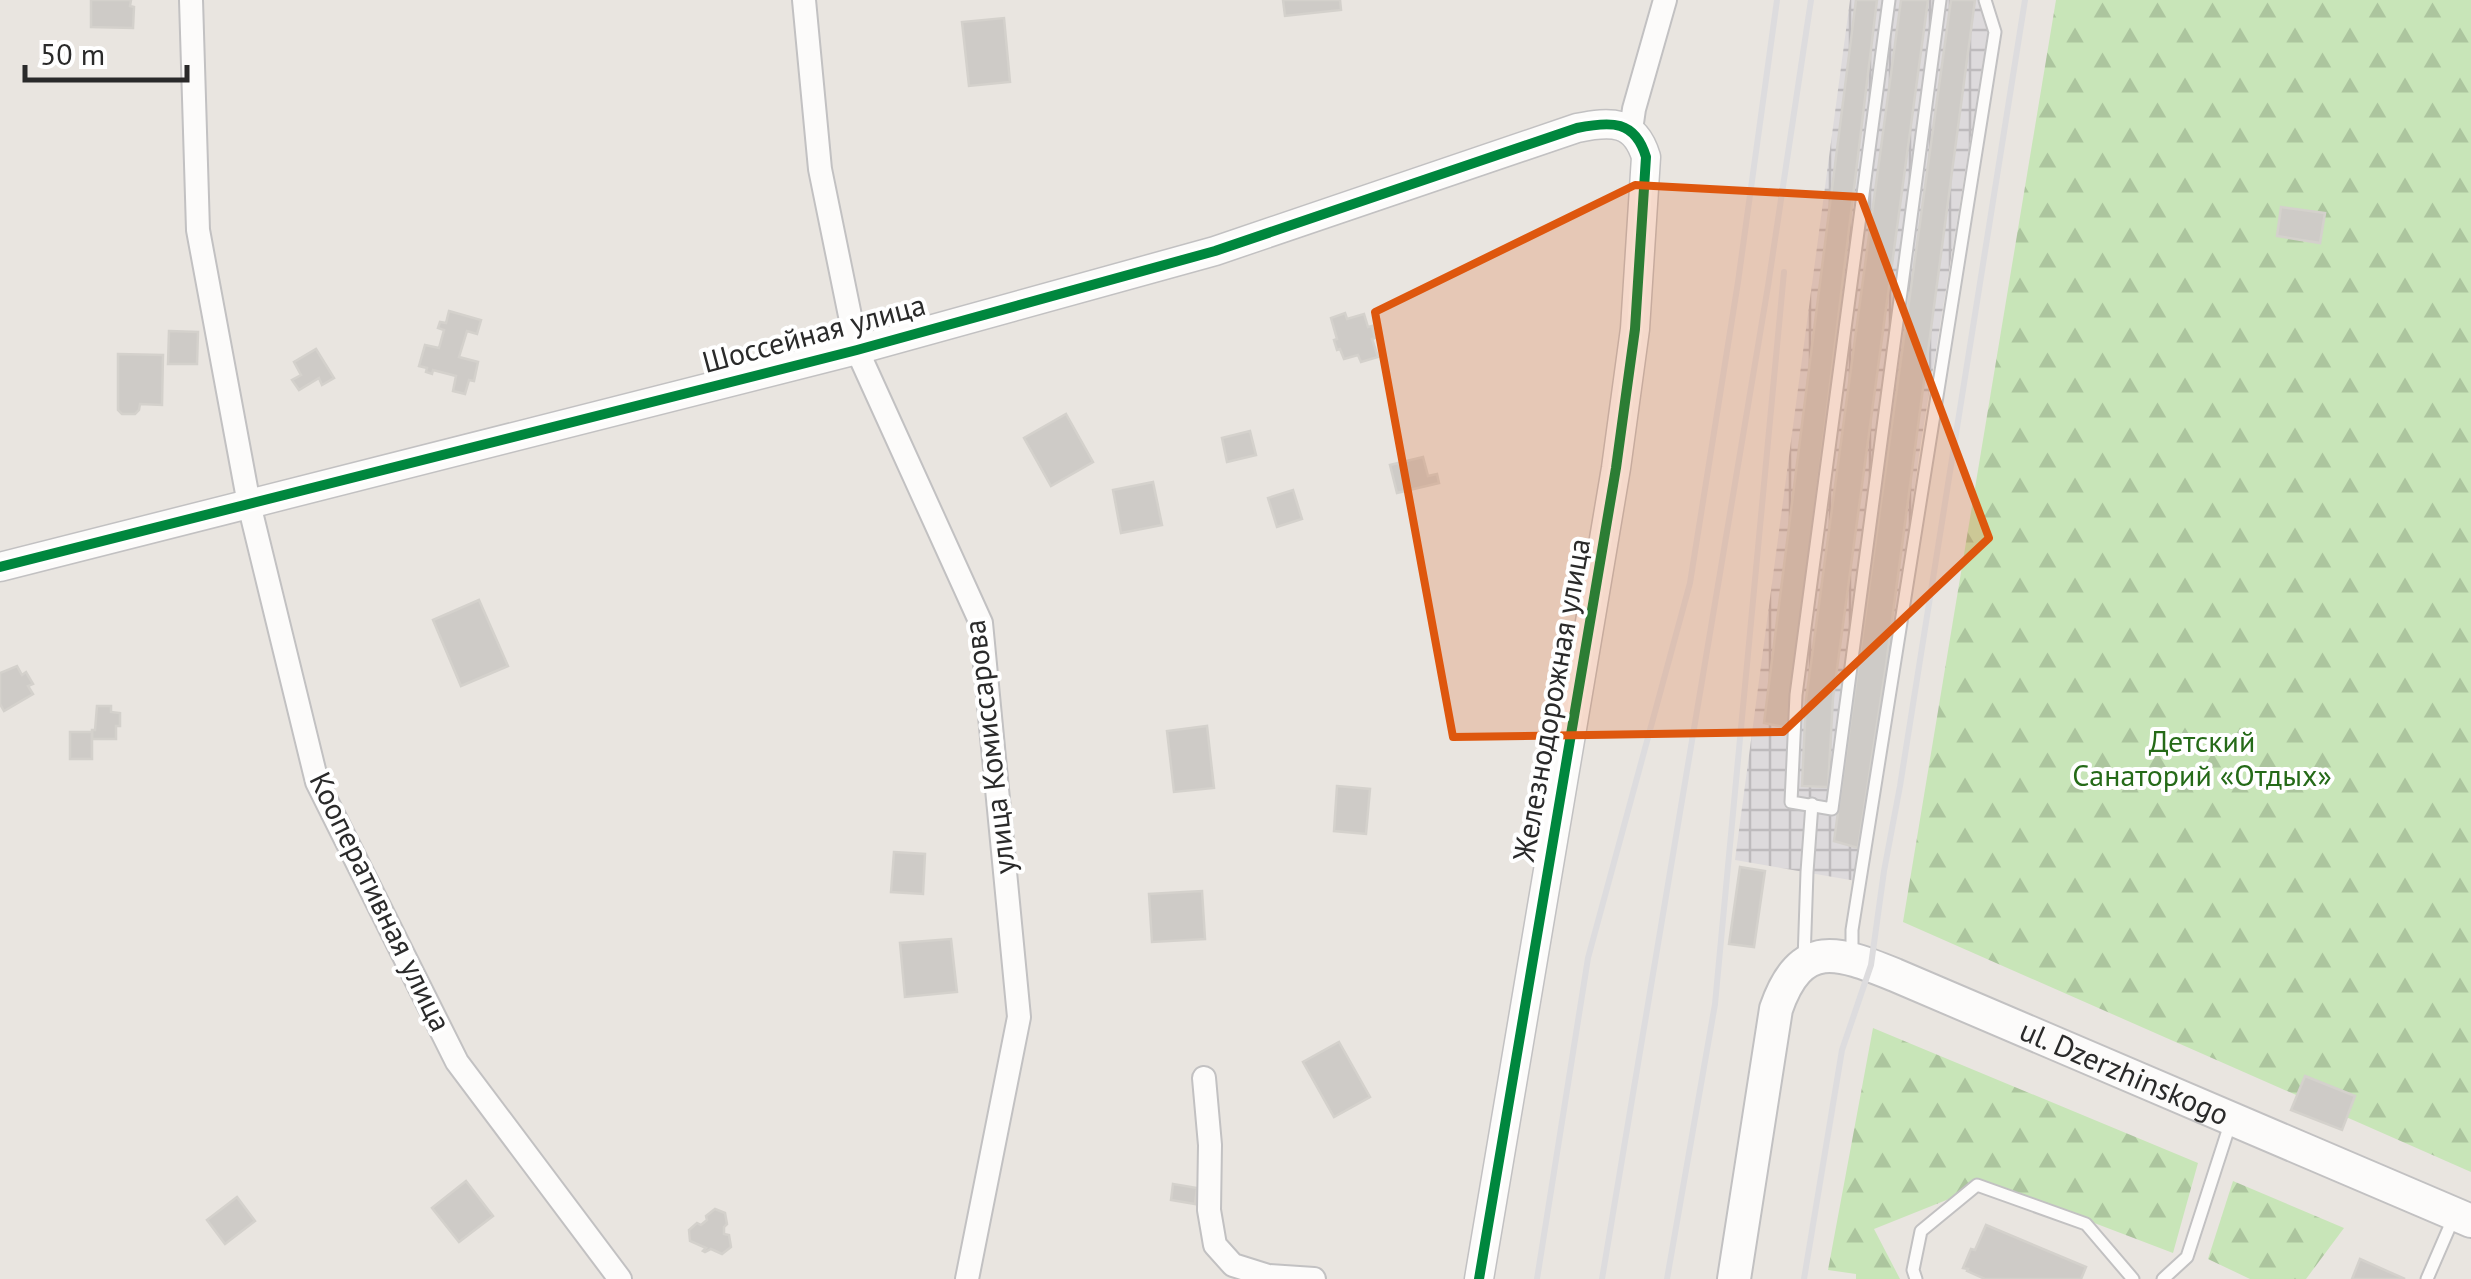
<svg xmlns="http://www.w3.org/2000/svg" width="2471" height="1279" font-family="'PT Sans',sans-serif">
<defs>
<pattern id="industrial-grid" width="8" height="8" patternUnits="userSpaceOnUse" patternTransform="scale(2.5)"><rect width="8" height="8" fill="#dddadc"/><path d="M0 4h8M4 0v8" fill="none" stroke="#bebbbd"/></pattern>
<pattern id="forest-firs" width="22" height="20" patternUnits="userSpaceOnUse" patternTransform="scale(2.5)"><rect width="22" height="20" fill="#c8e5b8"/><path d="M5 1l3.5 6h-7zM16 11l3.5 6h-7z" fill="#acc59e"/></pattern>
</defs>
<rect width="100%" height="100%" fill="#e9e5e0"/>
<polygon fill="url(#industrial-grid)" points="1850,0 1993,0 1919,455 1862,882 1735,860"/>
<g fill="url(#forest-firs)">
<polygon points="2056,0 2471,0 2471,1172 1903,922"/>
<polygon points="1873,1028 2198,1163 2173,1253 1989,1183 1874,1229 1900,1279 1856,1279 1856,1274 1828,1270"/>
<polygon points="2233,1181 2344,1228 2306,1279 2250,1279 2208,1259"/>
</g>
<g fill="#cecbc7" stroke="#d4d1cc" stroke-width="2.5">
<polygon points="91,0 131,0 130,6 134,7 133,28 91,27"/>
<polygon points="1283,0 1340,0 1341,10 1285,16"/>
<polygon points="1856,0 1877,0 1788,728 1764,723"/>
<polygon points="1901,0 1928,0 1833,698 1828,787 1802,786 1806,700"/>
<polygon points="1951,0 1975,0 1886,665 1858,848 1834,841"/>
<polygon points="1004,18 1010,82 969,86 962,22"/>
<polygon points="2281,207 2325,213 2320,243 2277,236"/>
<polygon points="449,311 481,320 477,334 467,331 459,357 478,362 474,381 469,380 465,394 453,391 456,376 433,370 432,374 426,372 427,368 419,366 425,345 439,348 444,330 438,328 440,322 446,323"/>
<polygon points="1345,313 1347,319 1364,314 1368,327 1372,326 1375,338 1372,339 1378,357 1361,362 1358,355 1344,359 1340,349 1337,350 1334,340 1337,339 1331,318"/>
<polygon points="169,331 198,332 197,364 168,364"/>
<polygon points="316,349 334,378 322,385 319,378 299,390 292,380 301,375 294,362"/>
<polygon points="118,354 163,355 162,405 140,404 139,410 135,414 122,414 118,410"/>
<polygon points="1066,414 1093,462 1051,486 1024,438"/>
<polygon points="1250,431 1256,455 1227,462 1222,438"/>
<polygon points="1423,457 1428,476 1437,474 1439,483 1397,493 1390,465"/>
<polygon points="1153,482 1162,525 1121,533 1113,490"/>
<polygon points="1293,490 1302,519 1277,527 1268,498"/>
<polygon points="479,600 508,666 461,686 433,620"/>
<polygon points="17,666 22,675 26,672 33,684 28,686 33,694 4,711 0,704 0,673"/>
<polygon points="97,706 111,706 111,712 120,713 120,726 116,726 116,739 92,739 92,730 95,730"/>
<polygon points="1207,726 1214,788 1174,792 1167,731"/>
<rect x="70" y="732" width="22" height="27"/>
<polygon points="1337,786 1370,789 1366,834 1334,831"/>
<polygon points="894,852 925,854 923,894 891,892"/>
<polygon points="1740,867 1765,871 1754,947 1729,944"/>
<polygon points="1202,891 1205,939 1152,942 1149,894"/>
<polygon points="951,939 957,992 905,997 900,943"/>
<polygon points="1339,1042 1370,1097 1334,1117 1303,1062"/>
<polygon points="2305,1076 2355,1096 2342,1130 2291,1110"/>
<polygon points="466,1181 493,1216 459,1242 432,1208"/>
<polygon points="1173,1184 1197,1188 1195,1204 1171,1200"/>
<polygon points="237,1197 255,1221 225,1244 207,1220"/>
<polygon points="715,1209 725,1213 727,1224 724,1227 724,1234 729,1235 731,1247 722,1254 711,1249 705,1252 703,1251 706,1248 690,1241 689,1230 697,1223 701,1225 707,1220 706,1216"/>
<polygon points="1986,1225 2086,1267 2081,1279 1985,1279 1967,1271 1968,1269 1963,1268 1971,1249 1975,1250"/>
<polygon points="2360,1259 2405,1279 2352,1279"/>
</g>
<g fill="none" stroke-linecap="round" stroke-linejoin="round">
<defs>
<g id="service">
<polyline points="1889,0 1796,695 1791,802 1832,809 1940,0"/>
<polyline points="1852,954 1852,930 1995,32 1985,0"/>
<polyline points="1804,960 1807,872 1812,804"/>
<polyline points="1916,1279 1913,1270 1921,1231 1977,1185 2086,1224 2133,1279"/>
<polyline points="2163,1279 2187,1257 2231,1121"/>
<polyline points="2427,1279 2453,1219"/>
</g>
<g id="minor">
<polyline points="191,0 198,230 249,504 317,782 457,1062 620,1279"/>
<polyline points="804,0 820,169 857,350 981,623 1019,1017 967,1279"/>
<polyline points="1631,130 1634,109 1665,0"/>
<polyline points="1204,1078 1210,1145 1209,1210 1215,1245 1233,1265 1268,1276 1314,1279"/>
</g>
<path id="tertiary" d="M0 567 857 350 1215 251 1577 128C1611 121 1635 120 1646 157L1635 329 1616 468 1479 1279"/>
<g id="secondary">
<path id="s1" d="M1734 1279 1776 1009C1801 937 1838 952 1895 975L2471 1221"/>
</g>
</defs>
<use href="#service" stroke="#c2c1c2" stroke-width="15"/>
<use href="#minor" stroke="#c2c1c2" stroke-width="26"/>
<use href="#tertiary" stroke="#c2c1c2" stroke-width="31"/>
<use href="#secondary" stroke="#c2c1c2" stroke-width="36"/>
<use href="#service" stroke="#fcfbfa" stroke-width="11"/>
<use href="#minor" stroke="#fcfbfa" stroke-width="22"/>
<use href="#tertiary" stroke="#fcfbfa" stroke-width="28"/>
<use href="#secondary" stroke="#fcfbfa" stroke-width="32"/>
<g stroke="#dddcde" stroke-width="6">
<polyline points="1537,1279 1588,958 1690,583 1738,282 1777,0"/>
<polyline points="1602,1279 1768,286 1811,0"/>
<polyline points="1667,1279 1715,1004 1784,272"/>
<polyline points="1804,1279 1842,1050 1871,965 1884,871 1900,786 2025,0"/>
</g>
<defs>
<path id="cycleway" d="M0 567 857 350 1215 251 1577 128C1611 121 1635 120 1646 157L1635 329 1616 468 1479 1279"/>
</defs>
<use href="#cycleway" stroke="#fff" stroke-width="16"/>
<use href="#cycleway" stroke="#00873e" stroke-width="10"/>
</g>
<path fill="#de570e" fill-opacity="0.2" stroke="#de570e" stroke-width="8" stroke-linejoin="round" d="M1635 185 1861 197 1989 538 1783 732 1453 737 1375 312Z"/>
<g text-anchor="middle" stroke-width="8" stroke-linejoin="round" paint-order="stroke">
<g font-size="30" fill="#2a2a2a" stroke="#fff">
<text transform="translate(814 334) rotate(-15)" y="10">Шоссейная улица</text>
<text transform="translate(1552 700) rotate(-80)" y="10">Железнодорожная улица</text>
<text transform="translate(990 747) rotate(-97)" y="10">улица Комиссарова</text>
<text transform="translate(380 902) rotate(64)" y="10">Кооперативная улица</text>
<text dy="10" stroke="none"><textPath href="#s1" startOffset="672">ul. Dzerzhinskogo</textPath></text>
</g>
<g font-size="30" fill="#256a18" stroke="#fff">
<text x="2202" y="752">Детский<tspan x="2202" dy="34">Санаторий «Отдых»</tspan></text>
</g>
</g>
<path d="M25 65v15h162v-15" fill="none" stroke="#2a2a2a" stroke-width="5"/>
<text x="40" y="65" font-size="30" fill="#2a2a2a" stroke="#ffffff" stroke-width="8" paint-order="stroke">50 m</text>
</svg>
